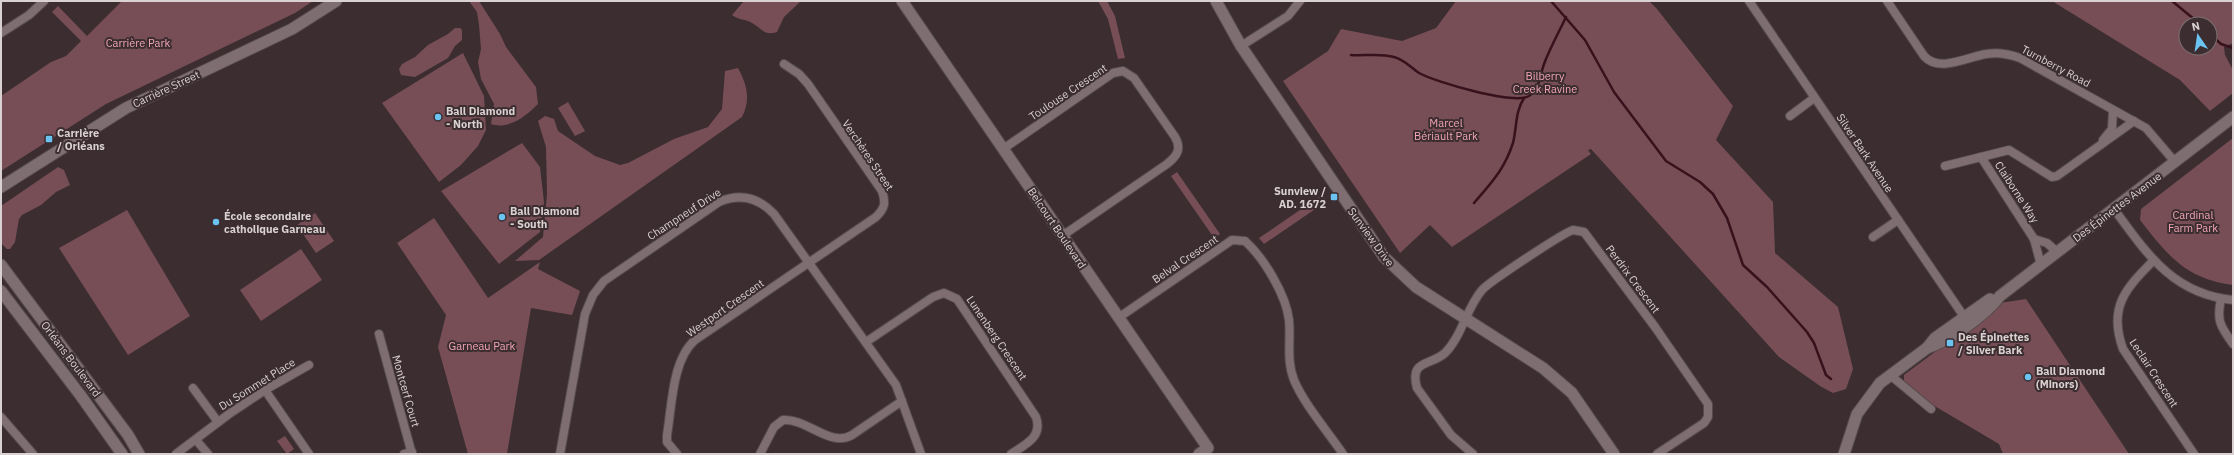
<svg xmlns="http://www.w3.org/2000/svg" width="2234" height="455" font-family="'IBM Plex Sans',sans-serif">
<rect width="100%" height="100%" fill="#3b2d30"/>
<g fill="#774e56" fill-rule="evenodd">
<polygon points="122,1 313,1 295,13 106,104 1,171 1,96 51,62 66,56 81,41 52,12 58,6 87,36"/>
<path d="M469 1H479L500 34 506 47 536 87 538 104C526 116 509 130 491 124L494 104 481 79 478 62 481 49 479 25 477 12Z"/>
<path d="M744 1H801L784 17 777 32C765 36 762 29 752 23 746 19 738 20 732 15Z"/>
<polygon points="1098,1 1107,1 1115,16 1125,58 1118,59 1108,19"/>
<polygon points="1456,1 1649,1 1657,9 1733,106 1716,140 1773,202 1775,253 1838,307 1853,369 1846,389 1833,393 1820,386 1779,357 1591,149 1588,150 1591,154 1452,247 1430,225 1400,253 1283,81 1328,51 1341,29 1402,41 1436,28"/>
<path d="M2052 1H2233V43L2224 47 2225 55 2233 70V93L2210 111 2180 80ZM2186 24H2210V48H2186Z"/>
<polygon points="455,28 460,28 462,30 462,40 455,46 448,58 415,77 401,75 399,69 402,64 415,57 428,45 448,34"/>
<polygon points="463,53 484,96 486,130 478,146 461,165 439,182 382,103"/>
<path d="M738 68C747 85 751 99 742 117L539 260 515 261 543 237 547 194 546 147 538 121 545 116 554 119 558 131 595 156 620 165 628 163 674 139 708 127 722 109 725 71Z"/>
<polygon points="568,102 585,131 575,136 558,108"/>
<path d="M2233 138V285C2186 279 2167 255 2140 220L2141 209Z"/>
<polygon points="522,143 540,167 544,202 540,232 499,264 441,191"/>
<polygon points="58,167 64,170 70,185 56,192 41,205 22,215 19,219 15,242 10,249 7,249 1,243 1,206"/>
<polygon points="1177,172 1220,234 1214,238 1171,176"/>
<polygon points="1322,195 1327,201 1264,244 1259,238"/>
<polygon points="127,210 190,316 128,355 59,248"/>
<polygon points="315,213 334,241 316,253 297,225"/>
<polygon points="434,218 488,298 540,262 538,269 580,291 572,315 531,308 507,454 468,454 438,347 446,315 397,243"/>
<polygon points="301,249 322,280 261,321 240,290"/>
<polygon points="2026,299 2129,454 2003,454 1999,444 1904,388 1904,375 2000,303"/>
<polygon points="285,436 294,449 287,454 277,441"/>
</g>
<g fill="none" stroke-linecap="round" stroke-linejoin="round">
<g stroke="#37111c" stroke-width="2.5">
<polyline points="1551,1 1585,40 1614,92 1666,161 1700,182 1713,194 1727,218 1743,265 1767,287 1807,332 1814,343 1826,375 1831,379"/>
<polyline points="2172,1 2200,24"/>
<polyline points="2210,34 2221,44 2233,48"/>
<path d="M1351 55C1364 56 1381 53 1394 57 1405 60 1410 67 1419 73 1435 82 1514 105 1529 96 1540 89 1540 75 1544 64 1550 48 1559 32 1566 17"/>
<path d="M1474 203C1492 182 1504 170 1513 143 1517 127 1515 112 1524 98"/>
</g>
<defs>
<g id="street">
<polyline points="1749,1 1967,321"/>
<path d="M1887 1 1924 56C1939 73 1967 57 1986 54 1997 52 2009 54 2020 58L2146 128 2175 162"/>
<polyline points="1,33 29,15 44,1"/>
<polyline points="1241,46 1288,16 1300,1"/>
<polyline points="1790,116 1814,98"/>
<polyline points="2103,140 2112,129 2113,110"/>
<path d="M1003 149 1113 73 1123 71 1134 78 1175 137C1182 149 1177 156 1167 164L1062 236"/>
<polyline points="1981,157 2034,239 2041,265"/>
<polyline points="1945,166 2009,150 2052,177 2057,176 2134,121"/>
<path d="M2114 209C2147 254 2173 294 2233 300"/>
<polyline points="1873,237 1898,220"/>
<polyline points="2034,239 2047,243 2057,252"/>
<path d="M2153 261C2125 289 2108 308 2123 349L2194 454"/>
<path d="M2221 299C2216 321 2221 327 2233 344"/>
<path d="M1118 318 1232 240 1245 241C1264 258 1286 295 1289 320 1291 341 1286 360 1294 380 1304 404 1328 432 1343 454"/>
<polyline points="379,334 412,454"/>
<path d="M866 342 933 297 944 293 957 299 1036 417C1043 437 1026 444 1011 454"/>
<polyline points="1890,375 1931,409"/>
<polyline points="193,388 218,422"/>
<polyline points="265,390 309,454"/>
<polyline points="1,417 33,454"/>
<polyline points="196,440 208,454"/>
<polyline points="176,454 229,414 265,390 309,365"/>
<polyline points="404,454 412,452"/>
<path d="M560 454 585 314 593 295 604 281 719 202C740 193 758 197 774 214L896 385 921 454"/>
<path d="M677 454 667 442V435C672 406 672 360 695 340L876 217C885 208 886 203 882 191L808 84 799 74 784 64"/>
<path d="M760 454 774 427 783 420C807 418 830 448 852 435L902 401"/>
<path d="M1473 454 1451 435 1417 388C1409 359 1431 366 1445 353 1462 336 1466 309 1482 290 1489 282 1563 233 1573 230L1584 232 1587 236 1655 327 1708 404V417L1704 423 1657 454"/>
</g>
<g id="secondary">
<polyline points="902,1 1208,448 1199,454"/>
<polyline points="1216,1 1241,46 1384,257 1416,287 1543,368 1572,393 1614,454"/>
<polyline points="1,187 126,108 292,29 336,1"/>
<polyline points="1,265 128,435 139,454"/>
<polyline points="1,291 81,396 122,454"/>
<path d="M1927 348C1949 341 1986 315 2000 296L2233 117"/>
<polyline points="1844,454 1857,414 1880,383 1927,348 1935,338 1990,299"/>
</g>
</defs>
<use href="#street" stroke="#554a4c" stroke-width="10"/>
<use href="#secondary" stroke="#554a4c" stroke-width="13"/>
<use href="#street" stroke="#7e6e71" stroke-width="8"/>
<use href="#secondary" stroke="#7e6e71" stroke-width="11"/>
</g>
<g fill="#6bc3f2" stroke="#3b2d30" stroke-width="1.5">
<circle cx="438" cy="117" r="4"/>
<rect x="45" y="135" width="8" height="8" rx="2"/>
<rect x="1330" y="193" width="8" height="8" rx="2"/>
<circle cx="502" cy="217" r="4"/>
<circle cx="216" cy="222" r="4"/>
<rect x="1946" y="339" width="8" height="8" rx="2"/>
<circle cx="2028" cy="377" r="4"/>
</g>
<g text-anchor="middle" stroke-width="4" stroke-linejoin="round" paint-order="stroke">
<g font-size="11" fill="#f2a5b6" stroke="#3b2d30">
<text x="138" y="47">Carrière Park</text>
<text x="1545" y="80">Bilberry<tspan x="1545" dy="13">Creek Ravine</tspan></text>
<text x="1446" y="127">Marcel<tspan x="1446" dy="13">Bériault Park</tspan></text>
<text x="2193" y="219">Cardinal<tspan x="2193" dy="13">Farm Park</tspan></text>
<text x="482" y="350">Garneau Park</text>
</g>
<g font-size="11" fill="#dad1d2" stroke="#3b2d30">
<text transform="translate(2056 66) rotate(28)" y="4">Turnberry Road</text>
<text transform="translate(166 89) rotate(-25)" y="4">Carrière Street</text>
<text transform="translate(1068 92) rotate(-34)" y="4">Toulouse Crescent</text>
<text transform="translate(1865 153) rotate(56)" y="4">Silver Bark Avenue</text>
<text transform="translate(868 155) rotate(56)" y="4">Verchères Street</text>
<text transform="translate(2017 192) rotate(57)" y="4">Claiborne Way</text>
<text transform="translate(2117 207) rotate(-37)" y="4">Des Épinettes Avenue</text>
<text transform="translate(684 214) rotate(-33)" y="4">Champneuf Drive</text>
<text transform="translate(1057 228) rotate(56)" y="4">Belcourt Boulevard</text>
<text transform="translate(1371 237) rotate(54)" y="4">Sunview Drive</text>
<text transform="translate(1185 259) rotate(-34)" y="4">Belval Crescent</text>
<text transform="translate(1633 279) rotate(53)" y="4">Perdrix Crescent</text>
<text transform="translate(725 308) rotate(-35)" y="4">Westport Crescent</text>
<text transform="translate(997 338) rotate(56)" y="4">Lunenberg Crescent</text>
<text transform="translate(71 359) rotate(53)" y="4">Orléans Boulevard</text>
<text transform="translate(2154 373) rotate(57)" y="4">Leclair Crescent</text>
<text transform="translate(257 384) rotate(-32)" y="4">Du Sommet Place</text>
<text transform="translate(406 391) rotate(74)" y="4">Montcerf Court</text>
</g>
<g font-size="11" font-weight="bold" fill="#dad1d2" stroke="#3b2d30" text-anchor="start">
<text x="446" y="115">Ball Diamond<tspan x="446" dy="13">- North</tspan></text>
<text x="57" y="137">Carrière<tspan x="57" dy="13">/ Orléans</tspan></text>
<text x="1326" y="195" text-anchor="end">Sunview /<tspan x="1326" dy="13">AD. 1672</tspan></text>
<text x="510" y="215">Ball Diamond<tspan x="510" dy="13">- South</tspan></text>
<text x="224" y="220">École secondaire<tspan x="224" dy="13">catholique Garneau</tspan></text>
<text x="1958" y="341">Des Épinettes<tspan x="1958" dy="13">/ Silver Bark</tspan></text>
<text x="2036" y="375">Ball Diamond<tspan x="2036" dy="13">(Minors)</tspan></text>
</g>
</g>
<rect width="2234" height="455" fill="none" stroke="#dad1d2" stroke-width="4"/>
<g transform="translate(2198 36) rotate(347)"><circle r="19" fill="#3b2d30" stroke="#7b6f71"/>
<path d="M0-3L7 15L0 10L-7 15Z" fill="#6bc3f2"/>
<text y="-6" font-size="11" font-weight="bold" text-anchor="middle" fill="#dad1d2">N</text>
</g>
</svg>
